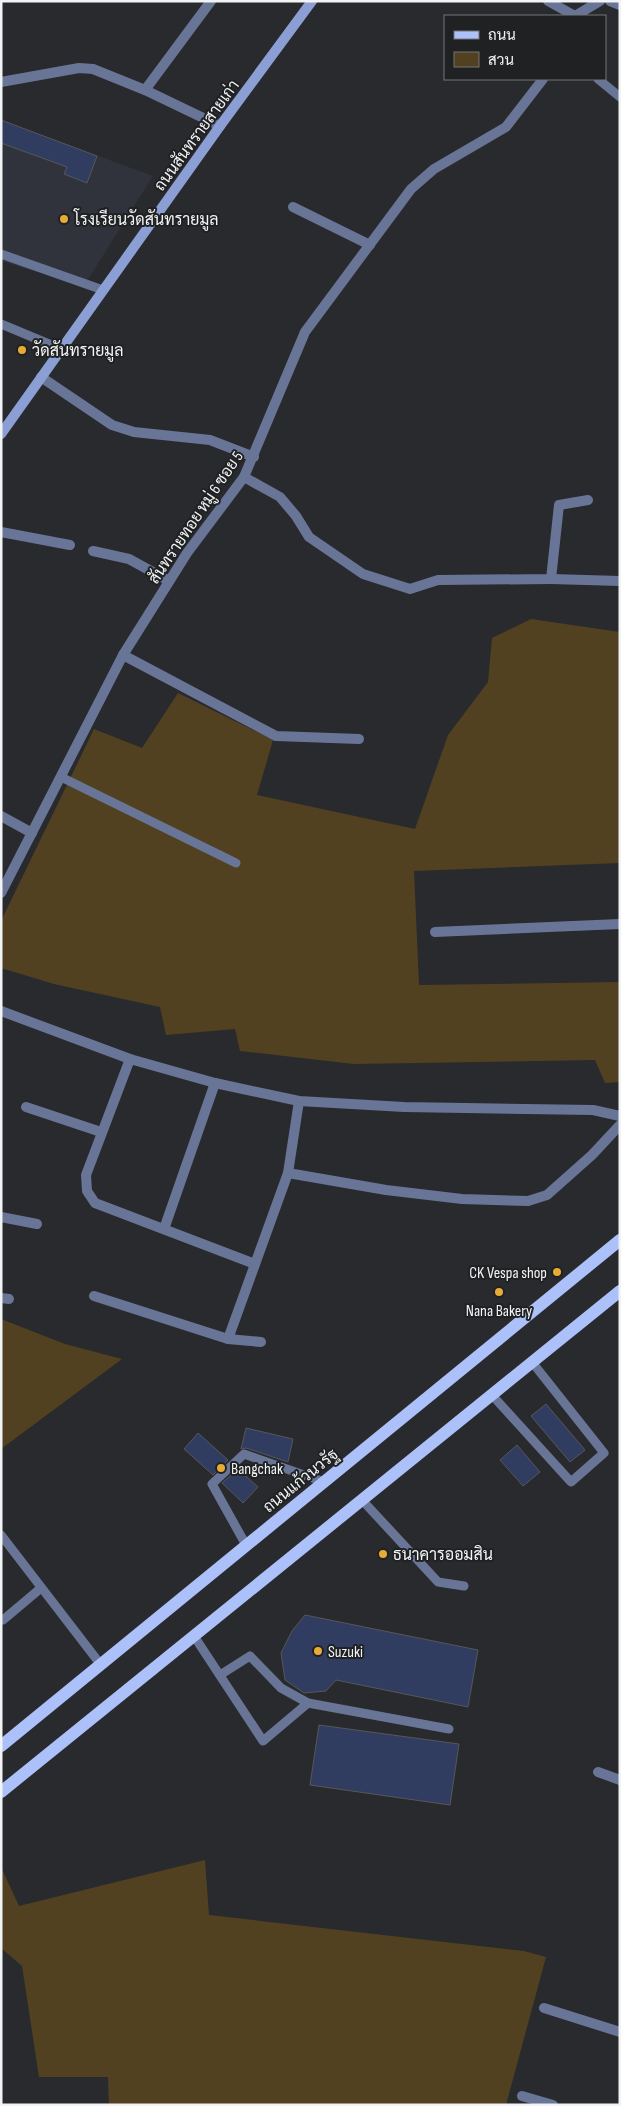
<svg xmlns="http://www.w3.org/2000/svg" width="621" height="2106" font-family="'Sofia Sans Condensed',Sarabun,sans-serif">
<rect width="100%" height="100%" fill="#292a2d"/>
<polygon fill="#30333c" points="1,120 153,176 84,286 1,261"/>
<g fill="#524120">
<polygon points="531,619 620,632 620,863 414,871 419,985 620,982 620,1082 605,1083 595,1060 354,1064 240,1051 235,1029 166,1035 160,1007 54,984 1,968 1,921 94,729 142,748 178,693 273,740 257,795 415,829 448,735 488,682 492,638"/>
<polygon points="1,1319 65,1344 122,1359 1,1449"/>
<polygon points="205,1860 209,1915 524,1951 546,1957 506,2105 109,2105 108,2077 39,2077 22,1966 1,1948 1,1867 19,1906"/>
</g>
<g fill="#313d60" stroke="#56575a">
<polygon points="1,120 97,156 87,183 64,174 67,167 1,143"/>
<polygon points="546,1404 585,1450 570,1462 531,1416"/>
<polygon points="246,1428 293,1439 288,1462 246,1448 241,1449"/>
<polygon points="198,1433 228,1460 213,1475 184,1449"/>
<polygon points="517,1445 540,1472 523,1486 500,1460"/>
<polygon points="238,1469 258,1487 243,1503 222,1483"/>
<polygon points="305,1615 478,1650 468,1707 336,1680 326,1691 304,1693 285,1680 281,1653 292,1631"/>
<polygon points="319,1725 459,1744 450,1805 310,1785"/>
</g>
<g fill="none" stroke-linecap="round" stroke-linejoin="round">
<g stroke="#697597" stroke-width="9">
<polyline points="598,79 620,97"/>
<polyline points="1,254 103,290"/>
<polyline points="1,324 61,349"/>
<polyline points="61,777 236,863"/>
<polyline points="492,1395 571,1482 604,1453 532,1362"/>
<polyline points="362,1500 438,1582 464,1586"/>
<polyline points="1,1535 101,1665"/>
<polyline points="246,1545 212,1484 244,1454 324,1482"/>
<polyline points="3,1620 41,1588"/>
<polyline points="194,1636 263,1741 308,1703"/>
<polyline points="220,1675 250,1656 281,1688 308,1703 449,1729"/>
</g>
<g stroke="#697597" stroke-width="10">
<polyline points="548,1 575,16"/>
<polyline points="610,1 620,5"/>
<polyline points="575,16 600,1"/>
<polyline points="1,82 79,68 93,69 145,90 220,126"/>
<polyline points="145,90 211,1"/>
<polyline points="293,207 370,245"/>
<polyline points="41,377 112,425 134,432 210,440 254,457"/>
<polyline points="244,477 280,497 296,516 309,537 363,574 410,589 438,580 551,579 559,505 588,500"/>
<polyline points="1,532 70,545"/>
<polyline points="93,551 129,559 169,581"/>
<polyline points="551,579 620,581"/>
<polyline points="123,655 276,736 359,739"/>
<polyline points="1,816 32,833"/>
<polyline points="1,893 123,655 187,553 244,477 305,332 411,189 434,169 506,127 543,79"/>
<polyline points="435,932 620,924"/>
<polyline points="1,1011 130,1059 215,1083 299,1101 404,1107 593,1110 620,1116"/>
<polyline points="130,1059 86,1175 87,1191 95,1203 255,1264"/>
<polyline points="26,1107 101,1132"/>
<polyline points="288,1173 386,1190 462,1199 528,1201 547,1195 592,1155 620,1125"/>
<polyline points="1,1217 37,1224"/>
<polyline points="164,1229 215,1083"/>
<polyline points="94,1296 228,1339 261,1342"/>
<polyline points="1,1298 9,1299"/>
<polyline points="228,1339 288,1173 299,1101"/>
<polyline points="598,1772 620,1780"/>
<polyline points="544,2008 620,2032"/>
<polyline points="522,2096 553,2105"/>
</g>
<polyline stroke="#8c9fd5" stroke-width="10" points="1,434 220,126 312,1"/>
<g stroke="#acc0f9" stroke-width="12">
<polyline points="1,1746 620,1240"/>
<polyline points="1,1792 620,1291"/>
</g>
</g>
<g fill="#e6ac36" stroke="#1f2123" stroke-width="2">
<circle cx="64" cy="219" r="5"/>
<circle cx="22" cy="350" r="5"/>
<circle cx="557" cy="1272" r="5"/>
<circle cx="499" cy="1292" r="5"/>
<circle cx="221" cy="1468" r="5"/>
<circle cx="383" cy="1554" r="5"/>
<circle cx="318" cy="1651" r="5"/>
</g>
<g text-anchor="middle" stroke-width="4" stroke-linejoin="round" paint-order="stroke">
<g font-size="16" fill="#f2f3f5" stroke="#1f2123">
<text transform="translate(196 135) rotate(-54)" y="6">ถนนสันทรายสายเก่า</text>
<text transform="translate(195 517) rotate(-56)" y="6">สันทรายทอย หมู่ 6 ซอย 5</text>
<text transform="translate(300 1480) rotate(-39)" y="6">ถนนแก้วนวรัฐ</text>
</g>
<g font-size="16" fill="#f2f3f5" stroke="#1f2123" text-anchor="start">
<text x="74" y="225">โรงเรียนวัดสันทรายมูล</text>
<text x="32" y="356">วัดสันทรายมูล</text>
<text x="547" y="1278" text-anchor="end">CK Vespa shop</text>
<text x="499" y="1316" text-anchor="middle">Nana Bakery</text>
<text x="231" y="1474">Bangchak</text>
<text x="393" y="1560">ธนาคารออมสิน</text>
<text x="328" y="1657">Suzuki</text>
</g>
</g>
<rect width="621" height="2106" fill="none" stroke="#f2f3f5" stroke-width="5"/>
<rect x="444" y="15" width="162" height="65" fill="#1f2123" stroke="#737577"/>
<rect x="454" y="31" width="25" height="8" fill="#acc0f9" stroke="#737577"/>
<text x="488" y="40" font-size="15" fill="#f2f3f5">ถนน</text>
<rect x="454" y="52" width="25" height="15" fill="#524120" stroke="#737577"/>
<text x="488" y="65" font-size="15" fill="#f2f3f5">สวน</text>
</svg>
